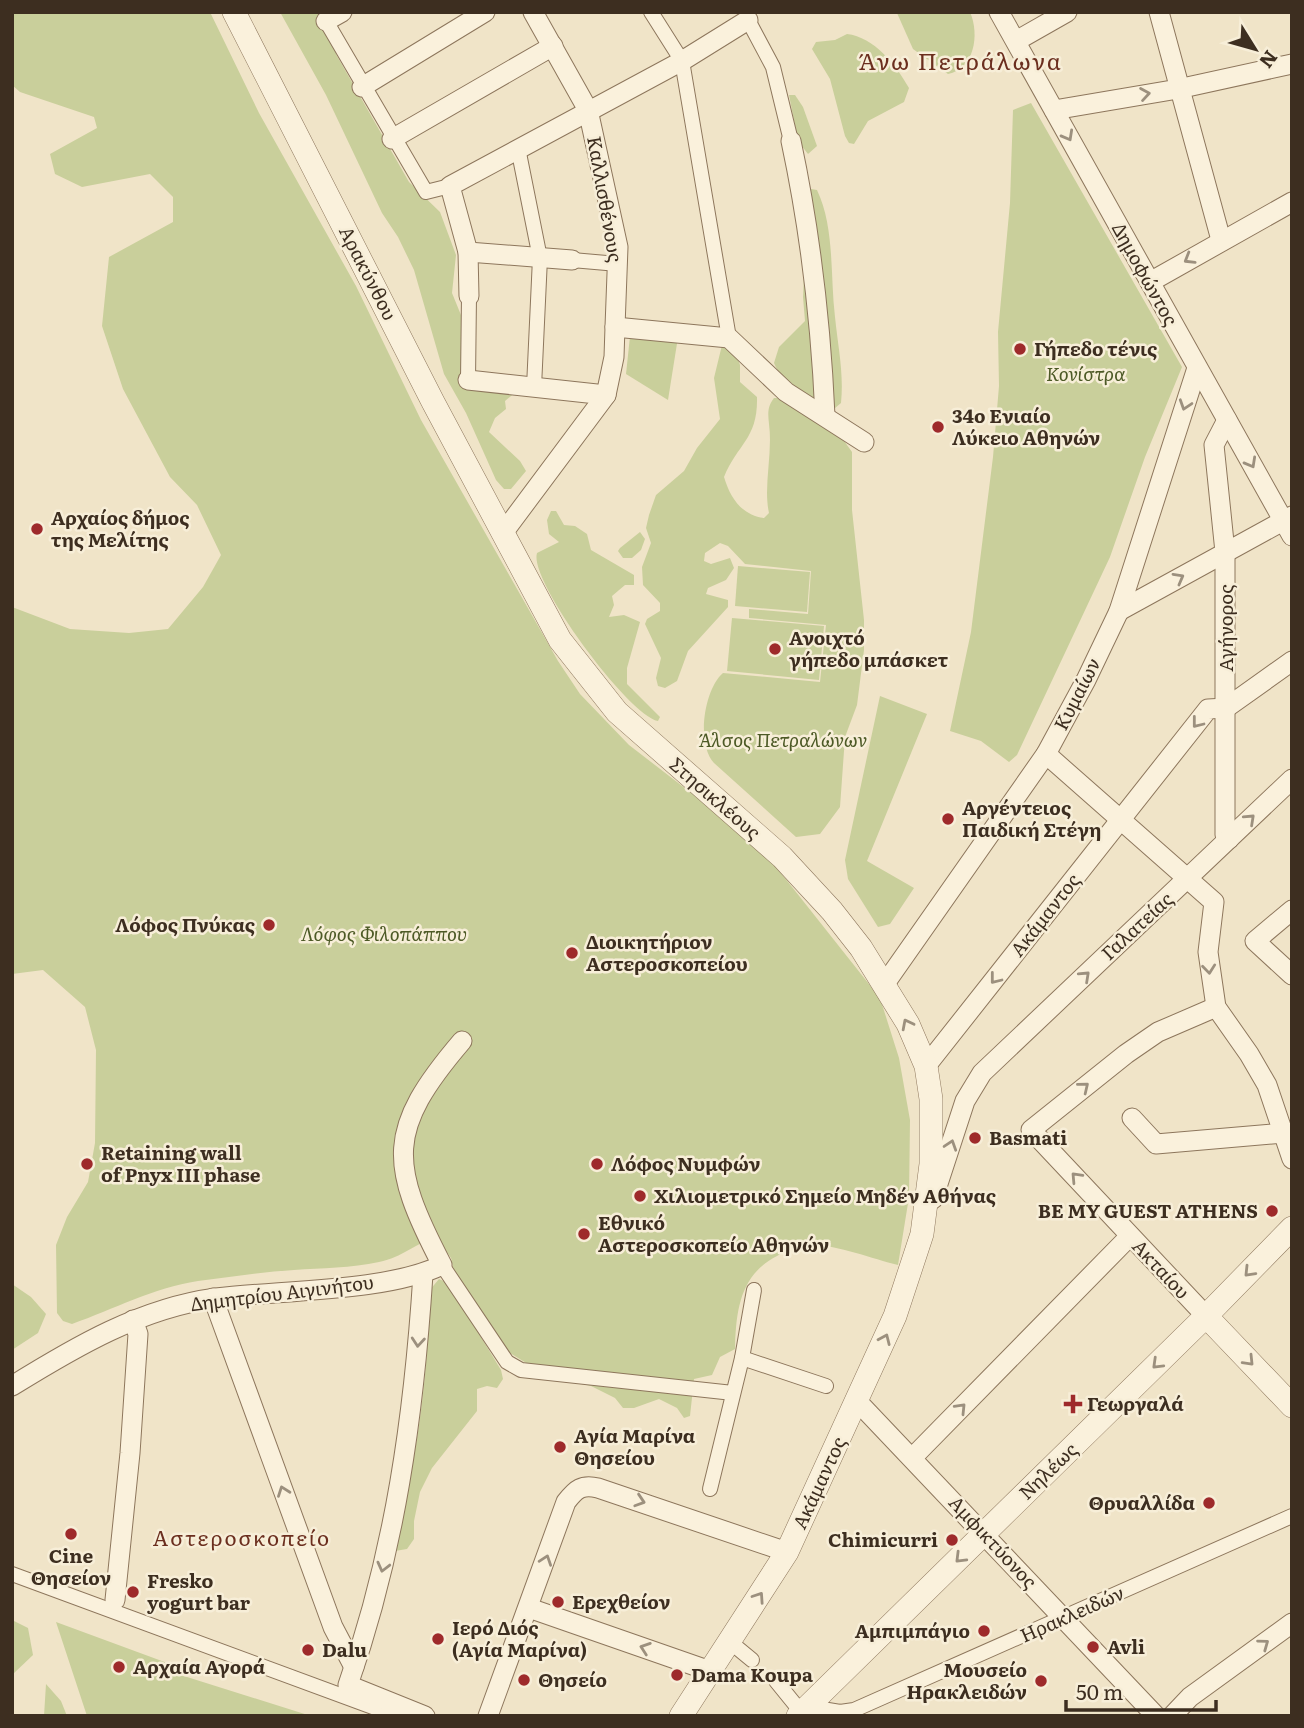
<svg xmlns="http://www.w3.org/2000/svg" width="1304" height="1728" font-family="Literata,serif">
<rect width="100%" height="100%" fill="#f0e4c8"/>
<g fill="#c9cf9b">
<path d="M12 12H210L259 113 356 286 421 420 558 661 580 694 629 745 712 809 773 863 880 998 899 1058 910 1120 909 1197 898 1265C873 1259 837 1245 813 1245 801 1245 787 1250 777 1256 740 1275 736 1310 735 1349L720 1357 712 1375 694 1379 690 1416 684 1418 677 1408 659 1399 634 1408H623L615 1398 591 1386 549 1377 510 1353 454 1271 451 1258 436 1237C414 1244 403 1257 379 1262 351 1268 322 1268 294 1270 262 1272 230 1277 198 1281 153 1288 114 1309 72 1324L63 1321 57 1313 56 1245 67 1217 88 1182 95 1143 96 1050 85 1007 43 970 12 974V607L70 629 129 633 168 629 203 587 221 555 197 505 170 477 123 389 102 326 109 257 173 222V197L150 174 82 187 55 174 50 154 97 128 94 117 20 92 12 85Z"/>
<polygon points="280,12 320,12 337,56 409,182 440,212 456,255 452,293 463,320 463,380 517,391 505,401 506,409 495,418 489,432 520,461 526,471 511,489 504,489 496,480 466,413 444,374 414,270 398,237 382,213 326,95"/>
<path d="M970 12C980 35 974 69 948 74L913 49 897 13Z"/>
<path d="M847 34C874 37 896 65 909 88L904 102 868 121 854 144 849 143 845 136 830 79 812 49 816 42 835 40Z"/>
<polygon points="789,95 795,95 803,107 817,146 808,154 798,141"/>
<polygon points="1031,103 1182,367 1145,457 1110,557 1017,755 1009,762 981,741 950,731 971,632 993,457 999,386 998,332 1010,203 1013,110"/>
<path d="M811 189 817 190C835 228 830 276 835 317 838 347 844 373 841 403L835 408C812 403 783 386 774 363L779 347 805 321 803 297 808 195Z"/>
<polygon points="631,327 679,331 668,400 626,374"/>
<path d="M722 345 735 350 740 365V382L757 397C758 439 738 443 724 477 730 497 741 515 764 518L769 513C763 486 773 454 769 424 768 414 767 407 774 398H780L842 438 852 452V510L864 620V650L857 705 845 737 840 807 820 834 796 837 714 763C696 744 704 689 723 673L820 682 826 625 749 618V609L808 614 811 571 745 564 728 546 720 543 705 553 704 561 711 564 730 558 734 568 726 580 708 588 706 594 728 600V607L688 651 677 681 665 688 658 686 656 678 661 658 645 624 647 619 660 611V603L643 585 642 567 651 543 646 528 649 515 656 495 684 471 697 448 720 419 714 378Z"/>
<path d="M551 511H556L564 525 575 526 587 534 591 550 634 575V585H625L612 596 614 605 609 617 624 615 640 622 627 668V684L660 717 658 721C629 716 528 580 537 553L559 542 549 534 547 520Z"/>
<polygon points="640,532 645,539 641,550 632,558 623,558 618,551 620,548"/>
<polygon points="738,566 810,572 807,612 735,606"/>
<polygon points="732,618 824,626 819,680 727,671"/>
<polygon points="880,696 927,714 867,861 914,888 890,924 878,927 848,879 845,860"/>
<path d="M439 1279 448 1283 501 1370 503 1379 497 1388 487 1386 477 1389V1411L432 1468 420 1492 414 1521V1539L407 1549 395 1551C398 1523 407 1496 412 1467 423 1409 429 1349 429 1291Z"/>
<polygon points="12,1284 31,1297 46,1314 38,1333 12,1350"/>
<polygon points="12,1620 28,1628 33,1655 12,1675"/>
<polygon points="56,1622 170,1664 168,1671 311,1716 87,1716"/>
<polygon points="46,1684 61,1701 67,1716 44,1716"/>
</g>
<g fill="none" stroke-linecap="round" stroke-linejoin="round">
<defs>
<g id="pedestrian">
<polyline points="651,12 682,61 729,338"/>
<polyline points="748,20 773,67 791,141"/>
<polyline points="326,21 426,192 450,186"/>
<polyline points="518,148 540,258 534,387"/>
<polyline points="572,260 618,264"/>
<polyline points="468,380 469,296"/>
<polyline points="442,1265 507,1362 521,1370 733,1393"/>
<polyline points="742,1358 826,1386"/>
<polyline points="710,1489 742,1358 754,1290"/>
<polyline points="12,1574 397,1716"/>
<polyline points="729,1641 752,1660"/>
<polyline points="776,1681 802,1713"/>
<polyline points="810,1707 840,1712 854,1710 1292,1516"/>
</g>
<g id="minor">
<polyline points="999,12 1292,536"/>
<polyline points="1159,12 1221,240"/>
<polyline points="326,21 342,12"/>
<polyline points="1016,41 1067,12"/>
<polyline points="362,87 485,12"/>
<polyline points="1054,110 1178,89 1292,64"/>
<polyline points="392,139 553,46"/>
<path d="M791 141C810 230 821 325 825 416"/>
<polyline points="468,252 572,260"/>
<polyline points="1150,282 1292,202"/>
<polyline points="469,296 468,252 450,186 682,61 748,20"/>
<polyline points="615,327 729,338 786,392 864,442"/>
<polyline points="468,380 606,395"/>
<polyline points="1227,420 1214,445 1225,552 1225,835 1229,839"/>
<polyline points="503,533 606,395 614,357 615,327 618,247 588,110 533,12"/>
<polyline points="1119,611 1292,516"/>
<polyline points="1046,754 1214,902 1208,952 1216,1007 1249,1054 1267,1085 1292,1159"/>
<polyline points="1292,910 1255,941 1292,975"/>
<polyline points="884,985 1046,754 1086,680 1119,611 1197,368"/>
<polyline points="926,1066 1208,709 1226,708 1292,661"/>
<polyline points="1132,1118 1156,1144 1283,1133"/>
<polyline points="933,1199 965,1101 982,1073 1292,779"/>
<path d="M423 1274C414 1415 395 1552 348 1685L425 1716"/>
<polyline points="213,1298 333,1627 354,1667"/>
<polyline points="1206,1316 1031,1130 1126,1054 1158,1032 1216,1007"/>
<path d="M12 1386C75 1347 141 1308 216 1298 280 1290 387 1292 442 1265 389 1163 386 1130 462 1041"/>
<polyline points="857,1401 1156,1716"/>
<polyline points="913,1457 1130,1236"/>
<polyline points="115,1600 130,1453 138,1334 133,1320"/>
<polyline points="529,1608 710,1671"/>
<path d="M488 1716 566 1502C576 1489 582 1484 598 1488L787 1552"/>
<polyline points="1172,1716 1190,1697 1292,1623"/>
</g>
<g id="tertiary">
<polyline points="234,12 433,402 560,640 617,712 782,857 832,911 861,948 908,1024 926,1066 931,1099 931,1164 922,1234 895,1316 787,1552 681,1716"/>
<polyline points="1206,1316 1292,1406"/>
<polyline points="798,1716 1206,1316 1292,1228"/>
</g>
</defs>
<use href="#pedestrian" stroke="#8d765c" stroke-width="16"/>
<use href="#minor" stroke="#8d765c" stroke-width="21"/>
<use href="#tertiary" stroke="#8d765c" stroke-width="24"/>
<use href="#pedestrian" stroke="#faf1dc" stroke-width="14"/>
<use href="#minor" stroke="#faf1dc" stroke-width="19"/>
<use href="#tertiary" stroke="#faf1dc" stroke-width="23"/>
</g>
<defs><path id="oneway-chevron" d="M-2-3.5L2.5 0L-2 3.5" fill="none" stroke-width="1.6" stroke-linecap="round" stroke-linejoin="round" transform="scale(1.75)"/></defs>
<g stroke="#9c907e">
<use href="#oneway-chevron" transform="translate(1145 94) rotate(-9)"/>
<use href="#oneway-chevron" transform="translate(1068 136) rotate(61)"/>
<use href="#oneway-chevron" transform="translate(1189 259) rotate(149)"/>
<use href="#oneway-chevron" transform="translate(1185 405) rotate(108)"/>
<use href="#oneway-chevron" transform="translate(1251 463) rotate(61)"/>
<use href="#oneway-chevron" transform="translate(1179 578) rotate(-29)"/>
<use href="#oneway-chevron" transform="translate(1197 723) rotate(128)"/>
<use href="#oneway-chevron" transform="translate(1250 819) rotate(-43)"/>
<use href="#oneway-chevron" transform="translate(1209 969) rotate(84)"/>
<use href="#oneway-chevron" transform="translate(1085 976) rotate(-43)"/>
<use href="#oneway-chevron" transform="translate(995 979) rotate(128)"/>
<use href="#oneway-chevron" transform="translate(907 1024) rotate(-117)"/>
<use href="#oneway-chevron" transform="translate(1084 1087) rotate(-39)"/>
<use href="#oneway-chevron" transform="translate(951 1145) rotate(-72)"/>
<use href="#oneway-chevron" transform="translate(1076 1177) rotate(-133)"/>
<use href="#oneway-chevron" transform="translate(1249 1272) rotate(134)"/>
<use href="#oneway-chevron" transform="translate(885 1339) rotate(-66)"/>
<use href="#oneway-chevron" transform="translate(418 1342) rotate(95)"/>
<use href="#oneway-chevron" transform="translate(1249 1361) rotate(46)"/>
<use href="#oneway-chevron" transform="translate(1157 1364) rotate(136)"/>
<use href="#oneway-chevron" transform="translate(961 1408) rotate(-46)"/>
<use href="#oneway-chevron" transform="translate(283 1491) rotate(-110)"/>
<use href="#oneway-chevron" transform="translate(640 1501) rotate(18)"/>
<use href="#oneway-chevron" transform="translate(960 1558) rotate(135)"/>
<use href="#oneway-chevron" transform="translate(546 1560) rotate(-71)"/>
<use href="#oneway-chevron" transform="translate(383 1567) rotate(104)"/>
<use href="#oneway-chevron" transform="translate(759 1597) rotate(-56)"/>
<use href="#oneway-chevron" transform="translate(1264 1644) rotate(-36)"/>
<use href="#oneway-chevron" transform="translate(645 1648) rotate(-161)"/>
</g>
<g fill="#9e2a2b" stroke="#f7eed8" stroke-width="2.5">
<circle cx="1020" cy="349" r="7"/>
<circle cx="938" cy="427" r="7"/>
<circle cx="37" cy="529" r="7"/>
<circle cx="775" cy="649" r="7"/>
<circle cx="948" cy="819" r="7"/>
<circle cx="269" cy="925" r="7"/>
<circle cx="572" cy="953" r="7"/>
<circle cx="975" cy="1138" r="7"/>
<circle cx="87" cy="1164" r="7"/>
<circle cx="597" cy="1164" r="7"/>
<circle cx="640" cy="1196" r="7"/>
<circle cx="1272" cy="1211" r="7"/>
<circle cx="584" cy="1234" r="7"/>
<path d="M1069.5 1393.5h7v7h7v7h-7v7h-7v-7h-7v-7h7z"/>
<circle cx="560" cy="1447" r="7"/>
<circle cx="1209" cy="1503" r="7"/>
<circle cx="71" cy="1534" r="7"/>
<circle cx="952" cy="1540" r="7"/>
<circle cx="133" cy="1592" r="7"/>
<circle cx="558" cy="1602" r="7"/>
<circle cx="984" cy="1631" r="7"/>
<circle cx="438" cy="1639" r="7"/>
<circle cx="1093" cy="1647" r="7"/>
<circle cx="308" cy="1650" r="7"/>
<circle cx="119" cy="1667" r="7"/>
<circle cx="677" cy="1675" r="7"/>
<circle cx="524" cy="1680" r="7"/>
<circle cx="1041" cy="1681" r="7"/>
</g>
<g text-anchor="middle" stroke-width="5" stroke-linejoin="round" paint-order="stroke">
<g font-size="19" fill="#3d2e20" stroke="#f7eed8">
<text transform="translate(605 199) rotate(80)" y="7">Καλλισθένους</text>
<text transform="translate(368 273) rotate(63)" y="7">Αρακύνθου</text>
<text transform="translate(1145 274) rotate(61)" y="7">Δημοφώντος</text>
<text transform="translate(1226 628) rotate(-90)" y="7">Αγήνορος</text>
<text transform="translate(1077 694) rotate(-63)" y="7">Κυμαίων</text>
<text transform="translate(715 798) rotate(41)" y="7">Στησικλέους</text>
<text transform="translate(1045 915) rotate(-52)" y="7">Ακάμαντος</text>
<text transform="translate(1137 926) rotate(-43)" y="7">Γαλατείας</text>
<text transform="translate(1161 1269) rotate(47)" y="7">Ακταίου</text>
<text transform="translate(282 1293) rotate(-7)" y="7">Δημητρίου Αιγινήτου</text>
<text transform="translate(1048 1471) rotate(-44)" y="7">Νηλέως</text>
<text transform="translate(819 1483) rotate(-65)" y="7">Ακάμαντος</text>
<text transform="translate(993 1542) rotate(47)" y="7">Αμφικτύονος</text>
<text transform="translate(1072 1614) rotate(-24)" y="7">Ηρακλειδών</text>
</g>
<g font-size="19" font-weight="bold" fill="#3d2e20" stroke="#f7eed8" text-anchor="start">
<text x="1034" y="356">Γήπεδο τένις</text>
<text x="952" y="423">34ο Ενιαίο<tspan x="952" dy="22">Λύκειο Αθηνών</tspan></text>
<text x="51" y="525">Αρχαίος δήμος<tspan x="51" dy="22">της Μελίτης</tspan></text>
<text x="789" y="645">Ανοιχτό<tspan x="789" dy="22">γήπεδο μπάσκετ</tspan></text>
<text x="962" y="815">Αργέντειος<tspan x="962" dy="22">Παιδική Στέγη</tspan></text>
<text x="255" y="932" text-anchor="end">Λόφος Πνύκας</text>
<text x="586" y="949">Διοικητήριον<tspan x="586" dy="22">Αστεροσκοπείου</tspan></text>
<text x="989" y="1145">Basmati</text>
<text x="101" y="1160">Retaining wall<tspan x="101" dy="22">of Pnyx III phase</tspan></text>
<text x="611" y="1171">Λόφος Νυμφών</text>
<text x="654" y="1203">Χιλιομετρικό Σημείο Μηδέν Αθήνας</text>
<text x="1258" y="1218" text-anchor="end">BE MY GUEST ATHENS</text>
<text x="598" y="1230">Εθνικό<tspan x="598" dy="22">Αστεροσκοπείο Αθηνών</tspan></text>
<text x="1087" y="1411">Γεωργαλά</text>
<text x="574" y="1443">Αγία Μαρίνα<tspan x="574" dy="22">Θησείου</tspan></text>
<text x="1195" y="1510" text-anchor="end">Θρυαλλίδα</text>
<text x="938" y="1547" text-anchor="end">Chimicurri</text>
<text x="71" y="1563" text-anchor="middle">Cine<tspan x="71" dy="22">Θησείον</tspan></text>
<text x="147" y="1588">Fresko<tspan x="147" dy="22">yogurt bar</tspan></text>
<text x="572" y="1609">Ερεχθείον</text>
<text x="452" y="1635">Ιερό Διός<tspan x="452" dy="22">(Αγία Μαρίνα)</tspan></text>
<text x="970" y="1638" text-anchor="end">Αμπιμπάγιο</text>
<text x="1107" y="1654">Avli</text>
<text x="322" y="1657">Dalu</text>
<text x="133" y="1674">Αρχαία Αγορά</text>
<text x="1027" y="1677" text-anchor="end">Μουσείο<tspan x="1027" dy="22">Ηρακλειδών</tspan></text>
<text x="691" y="1682">Dama Koupa</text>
<text x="538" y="1687">Θησείο</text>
</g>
<g font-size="19" font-style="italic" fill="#4d5a26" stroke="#f7eed8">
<text x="1086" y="381">Κονίστρα</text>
<text x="783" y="747">Άλσος Πετραλώνων</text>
<text x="384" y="941">Λόφος Φιλοπάππου</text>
</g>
<g font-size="21" letter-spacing="2" fill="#6b2e1e" stroke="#f7eed8">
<text x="242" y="1546">Αστεροσκοπείο</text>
</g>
<g font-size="23" letter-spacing="2" fill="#6b2e1e" stroke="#f7eed8">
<text x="961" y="70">Άνω Πετράλωνα</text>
</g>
</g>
<rect width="1304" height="1728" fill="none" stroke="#3d2e20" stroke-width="28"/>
<g transform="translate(1255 49) rotate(127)" stroke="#f7eed8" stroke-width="5" paint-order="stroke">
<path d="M0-5L12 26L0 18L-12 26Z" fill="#3d2e20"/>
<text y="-10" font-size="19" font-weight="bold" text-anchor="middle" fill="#3d2e20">N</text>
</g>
<path d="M1066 1700v10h150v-10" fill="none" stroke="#3d2e20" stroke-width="3.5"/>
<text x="1076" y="1700" font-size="21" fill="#3d2e20" stroke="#f7eed8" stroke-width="5" paint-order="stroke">50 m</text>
</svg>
